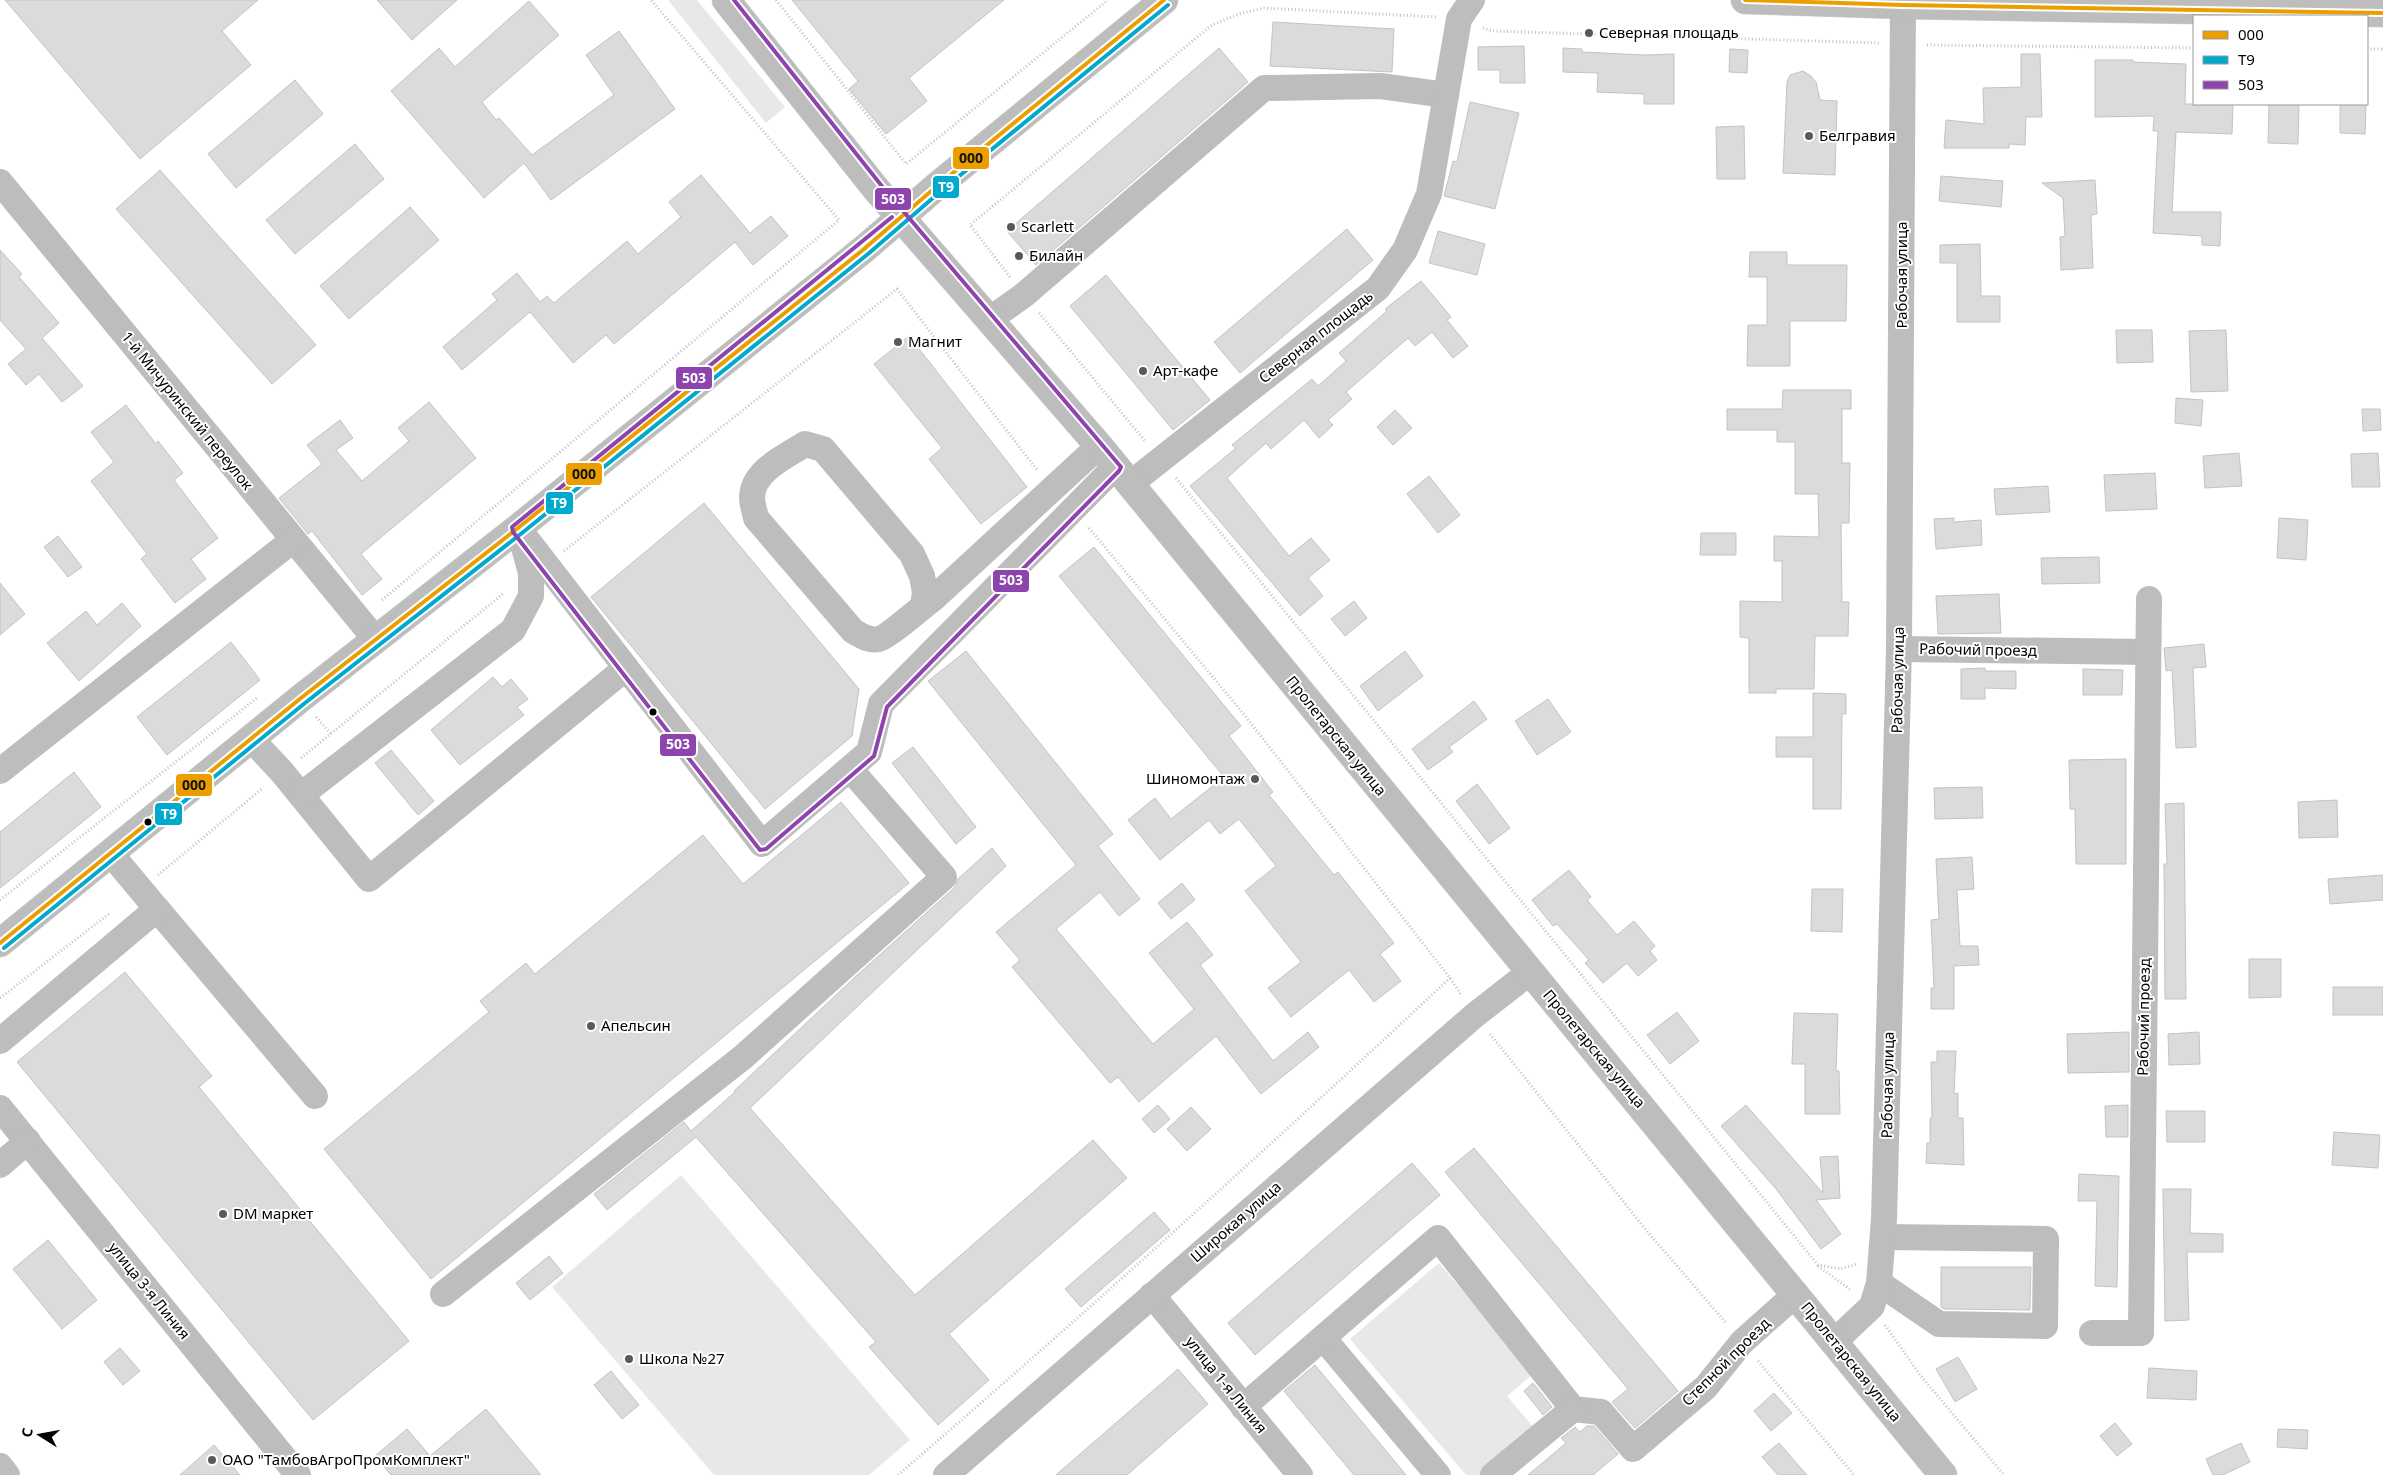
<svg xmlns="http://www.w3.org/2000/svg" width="2383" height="1475" font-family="'Noto Sans',sans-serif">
<rect width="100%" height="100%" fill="#fff"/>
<g fill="#e8e8e8">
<polygon points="668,0 697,0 785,107 766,123"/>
<polygon points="681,1175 910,1440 869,1475 714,1475 552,1287"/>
<polygon points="1439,1263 1533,1374 1507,1396 1536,1430 1484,1475 1466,1475 1350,1339"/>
</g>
<g fill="#dbdbdb" stroke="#c3c3c3">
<polygon points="5,0 258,0 222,31 251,65 140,159"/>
<polygon points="377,0 457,0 412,40"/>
<polygon points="792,0 1004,0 909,78 927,101 886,134 849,89 858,81"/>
<polygon points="529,1 559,35 482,102 496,120 499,118 532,155 614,95 586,55 619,31 675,109 551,200 524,163 484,198 391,91 439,48 455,67"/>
<polygon points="1273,22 1394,29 1392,72 1270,66"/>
<polygon points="1524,46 1525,83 1500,83 1500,70 1478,70 1478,47"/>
<polygon points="1219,48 1248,82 1036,265 1007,231"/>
<polygon points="1563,48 1582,49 1582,52 1644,55 1674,54 1674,104 1644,104 1644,94 1597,92 1598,73 1563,72"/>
<polygon points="1730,49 1748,50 1747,73 1729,72"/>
<polygon points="2021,54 2040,54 2042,117 2026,117 2025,145 2009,144 2009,148 1944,148 1946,120 1984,124 1983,88 2021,87"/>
<polygon points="2095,60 2133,60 2133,62 2186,64 2185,104 2233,104 2232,134 2176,132 2172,212 2221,212 2220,246 2202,245 2202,236 2153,233 2158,131 2153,131 2154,116 2095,117"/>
<polygon points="1803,71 1811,76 1816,82 1820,100 1837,101 1835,175 1783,173 1787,82 1790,75"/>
<polygon points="295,80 323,114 236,188 208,154"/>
<polygon points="1470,102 1519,113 1495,209 1444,196 1453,161 1457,162"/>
<polygon points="2269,104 2299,104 2298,144 2268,143"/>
<polygon points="2340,104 2366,104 2365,134 2340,133"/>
<polygon points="1744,126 1745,179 1717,179 1716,127"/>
<polygon points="355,144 384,179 295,254 266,220"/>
<polygon points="160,170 316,345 272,384 116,209"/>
<polygon points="701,175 750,233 771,216 788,236 753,265 735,242 614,344 606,335 573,363 530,312 462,370 443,347 497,300 492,294 517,273 540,302 547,296 554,303 627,241 638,254 681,217 669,202"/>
<polygon points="1941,176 2003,181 2001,207 1939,201"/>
<polygon points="2095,180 2097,214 2091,215 2093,268 2061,270 2060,237 2065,236 2063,198 2042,183"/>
<polygon points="410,207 439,240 349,319 320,286"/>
<polygon points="1347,229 1373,260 1240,373 1214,342"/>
<polygon points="1438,231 1485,244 1477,275 1429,263"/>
<polygon points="1980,244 1981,296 2000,296 2000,322 1957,322 1957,263 1940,263 1940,245"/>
<polygon points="0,250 22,274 19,277 59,323 42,338 83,386 62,402 39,374 26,385 8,364 26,349 0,320"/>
<polygon points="1750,252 1787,252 1787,265 1847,265 1846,321 1790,321 1790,366 1747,366 1748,325 1767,325 1767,277 1749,277"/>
<polygon points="1106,275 1210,400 1173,430 1070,306"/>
<polygon points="1421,281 1451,317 1447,320 1468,346 1453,358 1432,332 1415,346 1408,338 1346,392 1352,399 1328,420 1333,425 1319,438 1304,420 1271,449 1266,443 1227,478 1289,556 1311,538 1330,560 1308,578 1323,596 1300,616 1190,486 1236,448 1232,445 1312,379 1318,386 1346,361 1339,353 1387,311 1385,309"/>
<polygon points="2116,330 2152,330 2153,362 2117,363"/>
<polygon points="2226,330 2228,391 2191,392 2189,331"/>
<polygon points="909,336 1027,487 981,524 929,459 942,448 874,364"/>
<polygon points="1783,390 1851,390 1851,409 1842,409 1842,463 1850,463 1849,523 1841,523 1842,602 1849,602 1848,636 1815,636 1814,689 1776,689 1776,693 1749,693 1749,638 1740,637 1740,601 1782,602 1782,561 1774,561 1774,536 1819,537 1818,494 1795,494 1795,442 1777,442 1777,430 1727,430 1727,409 1782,409"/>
<polygon points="2176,398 2203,400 2201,426 2175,423"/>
<polygon points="429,402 476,458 361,554 382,579 362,595 312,531 308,534 279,498 322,464 307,445 340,420 353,438 336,450 362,481 409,441 398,428"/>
<polygon points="126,405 156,444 158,441 183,473 174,480 218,538 191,559 206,579 175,603 141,559 147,554 91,481 114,462 91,432"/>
<polygon points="2362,409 2380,409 2381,430 2363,431"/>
<polygon points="1395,410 1412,428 1393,445 1377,427"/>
<polygon points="2239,453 2242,486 2205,488 2203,456"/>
<polygon points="2378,453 2380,487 2352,487 2351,454"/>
<polygon points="2155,473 2157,509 2106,511 2104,475"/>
<polygon points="1429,476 1460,515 1438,533 1407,494"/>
<polygon points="2048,486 2050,512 1996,515 1994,489"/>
<polygon points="704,503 859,689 852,736 765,809 591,597"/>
<polygon points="1954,518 1954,522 1981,520 1982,545 1936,549 1934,519"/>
<polygon points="2279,518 2308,520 2306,560 2277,558"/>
<polygon points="1701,533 1736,533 1736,555 1700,555"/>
<polygon points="58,536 82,567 68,577 44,547"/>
<polygon points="1094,547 1241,726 1229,736 1273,792 1269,795 1334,875 1338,872 1394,943 1380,954 1401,981 1374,1002 1349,970 1291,1017 1268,988 1301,962 1245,891 1276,866 1239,819 1220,834 1209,820 1160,860 1128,820 1155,798 1171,819 1224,777 1059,576"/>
<polygon points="2099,557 2100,583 2042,584 2041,558"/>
<polygon points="0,583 25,614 0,635"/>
<polygon points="1999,594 2001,633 1938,634 1936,596"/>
<polygon points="1354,601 1367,618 1345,636 1331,619"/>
<polygon points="122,603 141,626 79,681 47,643 86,611 97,625"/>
<polygon points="231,642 260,680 167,755 137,717"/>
<polygon points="2204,644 2206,667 2193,668 2196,747 2176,748 2172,670 2166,671 2164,648"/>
<polygon points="966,651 1113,834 1098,846 1140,899 1119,916 1100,892 1056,929 1153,1044 1194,1009 1149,953 1187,922 1213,955 1200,965 1273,1061 1308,1032 1319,1047 1261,1094 1216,1036 1139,1102 1118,1077 1110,1083 1012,967 1020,960 996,932 1076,865 928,681"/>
<polygon points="1405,651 1423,676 1378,711 1360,686"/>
<polygon points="1985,668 1985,671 2016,671 2016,689 1985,688 1985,699 1961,699 1961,669"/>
<polygon points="2083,669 2123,670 2122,695 2083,695"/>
<polygon points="493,677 502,687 511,679 528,699 517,707 524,715 460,765 431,730"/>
<polygon points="1813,693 1846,694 1846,714 1842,714 1841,809 1813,809 1813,757 1776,757 1776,737 1813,737"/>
<polygon points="1548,699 1571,732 1537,755 1515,721"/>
<polygon points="1474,701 1487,719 1449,747 1453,752 1428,770 1412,749"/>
<polygon points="913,747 976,827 956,844 892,763"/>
<polygon points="391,750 434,801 418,815 375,763"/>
<polygon points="2126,759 2126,864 2076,864 2075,809 2070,809 2069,760"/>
<polygon points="74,772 101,807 0,888 0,832"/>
<polygon points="1477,784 1510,828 1489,844 1456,801"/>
<polygon points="1982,787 1983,818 1935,819 1934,788"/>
<polygon points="2337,800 2338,837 2299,838 2298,802"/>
<polygon points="841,802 909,883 431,1279 324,1149 489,1012 480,1001 526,963 535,974 703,835 743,884"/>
<polygon points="2184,803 2186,999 2165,999 2164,864 2167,864 2165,804"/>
<polygon points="992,848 1006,866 750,1108 915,1295 1093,1140 1127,1178 949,1334 989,1380 938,1425 869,1347 876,1342 696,1137 607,1210 594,1194 684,1122 691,1131 735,1092 734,1091 854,978 954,888 958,879"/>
<polygon points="1972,857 1974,889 1957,890 1960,946 1978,946 1979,965 1954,966 1954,1009 1931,1009 1931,988 1934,988 1931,920 1939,919 1936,859"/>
<polygon points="1569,870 1591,897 1587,900 1617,935 1634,921 1655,946 1650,951 1657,960 1638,976 1627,963 1603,983 1585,963 1589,960 1557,924 1553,926 1532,900"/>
<polygon points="2383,875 2383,900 2330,904 2328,879"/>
<polygon points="1182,883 1195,900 1171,919 1158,903"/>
<polygon points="1812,889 1843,889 1842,932 1811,931"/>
<polygon points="2249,959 2281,959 2281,997 2249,998"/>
<polygon points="125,972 212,1076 199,1087 409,1341 313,1420 17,1062"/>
<rect x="2333" y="987" width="50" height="28"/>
<polygon points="1677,1012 1699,1041 1670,1064 1647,1035"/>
<polygon points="1794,1013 1838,1014 1836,1071 1839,1071 1840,1114 1805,1114 1805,1064 1792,1064"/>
<polygon points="2129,1032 2129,1072 2068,1073 2067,1034"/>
<polygon points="2199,1032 2200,1064 2169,1065 2168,1034"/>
<polygon points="1937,1051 1956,1051 1954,1094 1958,1093 1958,1118 1963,1118 1964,1165 1926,1163 1927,1143 1930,1143 1930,1118 1932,1118 1931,1062 1937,1062"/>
<polygon points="1158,1105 1170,1119 1154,1133 1142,1119"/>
<polygon points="1746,1105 1823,1193 1820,1157 1838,1156 1840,1198 1816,1200 1841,1234 1821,1249 1776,1189 1721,1126"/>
<polygon points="2128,1105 2128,1137 2106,1137 2105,1106"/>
<polygon points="1191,1107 1211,1129 1187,1151 1167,1129"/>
<polygon points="2166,1111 2205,1111 2205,1142 2167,1142"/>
<polygon points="2334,1132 2380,1135 2378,1168 2332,1165"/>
<polygon points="1474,1148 1678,1391 1635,1428 1612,1402 1628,1389 1445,1172"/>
<polygon points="1412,1163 1440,1195 1255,1355 1228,1323"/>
<polygon points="2079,1174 2119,1176 2117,1287 2095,1286 2097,1201 2078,1201"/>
<polygon points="2163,1189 2191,1189 2190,1233 2223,1234 2223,1252 2187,1252 2189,1320 2165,1321"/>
<polygon points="1154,1212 1170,1230 1081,1307 1065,1289"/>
<polygon points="48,1240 97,1300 62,1329 13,1269"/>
<polygon points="549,1256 563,1273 530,1300 516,1283"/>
<polygon points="1941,1267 2031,1267 2030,1310 1944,1309 1941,1307"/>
<polygon points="120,1348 140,1371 123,1385 104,1362"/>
<polygon points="1958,1357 1977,1389 1955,1402 1936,1369"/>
<polygon points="1315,1365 1406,1475 1354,1475 1284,1391"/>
<polygon points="2149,1368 2197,1371 2196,1400 2147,1398"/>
<polygon points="1178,1369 1208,1404 1127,1475 1056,1475"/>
<polygon points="611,1371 639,1405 622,1419 594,1385"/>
<polygon points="1533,1383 1552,1407 1543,1415 1524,1391"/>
<polygon points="1774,1393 1792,1413 1771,1431 1754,1411"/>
<polygon points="486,1409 541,1475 391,1475 375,1456 407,1429 430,1456"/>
<polygon points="2115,1423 2132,1444 2117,1456 2100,1436"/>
<polygon points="1587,1426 1594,1426 1618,1454 1593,1475 1528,1475 1566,1443 1561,1438 1575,1427 1580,1432"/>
<polygon points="2278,1429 2308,1430 2307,1449 2277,1447"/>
<polygon points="1779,1443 1807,1475 1778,1475 1762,1457"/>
<polygon points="2241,1443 2250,1462 2223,1475 2213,1475 2206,1459"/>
<polygon points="214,1445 240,1475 180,1475"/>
</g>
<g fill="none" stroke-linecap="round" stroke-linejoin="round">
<defs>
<g id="major">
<polyline points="726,0 876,189 1099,446 1943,1475"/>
<polyline points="1745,0 1903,5 2383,13"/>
<polyline points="0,943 301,698 518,528 864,249 937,186 1164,0"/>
</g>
</defs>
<use href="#major" stroke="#dbdbdb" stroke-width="29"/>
<g stroke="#c2c2c2" stroke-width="3" stroke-dasharray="1 2.5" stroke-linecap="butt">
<polyline points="776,0 906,164 1108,0"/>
<polyline points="1483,28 1492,31 1879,43"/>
<polyline points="1927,45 2194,48"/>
<polyline points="2367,49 2383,49"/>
<polyline points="1010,277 970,225 1212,25 1242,13 1264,8 1436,17"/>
<polyline points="1039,313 1145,441"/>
<polyline points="1176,478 1818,1265 1841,1269 1857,1264"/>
<polyline points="1089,528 1242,712 1450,978 1462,996"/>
<polyline points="564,551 897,289 1038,471"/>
<polyline points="382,600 839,220 651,0"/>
<polyline points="316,717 331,734"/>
<polyline points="301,758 504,593"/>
<polyline points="158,875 263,788"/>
<polyline points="0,900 257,698"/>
<polyline points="0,998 110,913"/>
<polyline points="1490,1034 1646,1230 1727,1324"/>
<polyline points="1818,1266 1851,1290"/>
<polyline points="1885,1325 1920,1375 2004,1475"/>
<polyline points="1758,1361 1854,1475"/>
<path d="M898 1475C1086 1313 1269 1147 1450 978"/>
</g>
<g stroke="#bdbdbd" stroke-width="26">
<polyline points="0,182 376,640"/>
<polyline points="990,319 1024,295 1264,88 1380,86 1446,95"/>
<polyline points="1130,484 1378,288 1405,250 1429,194 1459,19 1472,0"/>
<polyline points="518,528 762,844 869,752 881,704 1115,467"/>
<path d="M923 606 925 592 922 576 912 554 823 449 805 444C785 457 752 471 752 498 752 504 755 512 756 518L853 631C862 636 869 641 879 639 888 637 924 605 934 598L1099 446"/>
<polyline points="1899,649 2148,652"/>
<polyline points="251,739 282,772 369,879 626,668"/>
<polyline points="0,771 293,540"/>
<polyline points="301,795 513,630 531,596 531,573 522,540"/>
<polyline points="157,909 315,1096"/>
<polyline points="0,1041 157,909 111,854"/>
<polyline points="0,1108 298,1475"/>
<polyline points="0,1165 28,1141"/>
<polyline points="1879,1283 1939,1324 2045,1326 2046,1239 1883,1237"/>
<polyline points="443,1294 743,1057 944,877 850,769"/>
<polyline points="1152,1295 1300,1475"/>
<polyline points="2092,1333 2141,1333 2149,599"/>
<polyline points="1324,1339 1438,1475"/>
<polyline points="1834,1342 1872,1306 1879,1283 1884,1219 1899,649 1903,0"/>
<polyline points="1243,1407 1438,1238 1573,1409 1601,1412 1633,1449 1706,1387 1742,1342 1796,1294"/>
<polyline points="0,1466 7,1475"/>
<polyline points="946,1475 1475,1015 1530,972"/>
<polyline points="1493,1475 1573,1409"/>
</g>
<use href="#major" stroke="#bdbdbd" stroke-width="28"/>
<defs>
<g id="bus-1">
<polyline points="1745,0 1903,5 2383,13"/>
<polyline points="0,943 301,698 518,528 864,249 937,186 1164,0"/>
</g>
<polyline id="bus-2" points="4,948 305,703 522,533 868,254 941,191 1168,5"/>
<polyline id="bus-3" points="734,0 881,185 1121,467 1119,471 887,707 874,756 766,849 760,850 513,532 512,527 892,217"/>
</defs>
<use href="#bus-1" stroke="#fff" stroke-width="8"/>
<use href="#bus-2" stroke="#fff" stroke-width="8"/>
<use href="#bus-3" stroke="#fff" stroke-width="8"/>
<use href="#bus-1" stroke="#eb9e00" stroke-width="4"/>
<use href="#bus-2" stroke="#00a9ce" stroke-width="4"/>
<use href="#bus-3" stroke="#8e44ad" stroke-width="4"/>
</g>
<g fill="#595959" stroke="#fff" stroke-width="2">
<circle cx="1589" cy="33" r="5"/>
<circle cx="1809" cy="136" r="5"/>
<circle cx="1011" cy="227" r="5"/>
<circle cx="1019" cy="256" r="5"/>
<circle cx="898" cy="342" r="5"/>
<circle cx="1143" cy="371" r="5"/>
<circle cx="1255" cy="779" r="5"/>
<circle cx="591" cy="1026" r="5"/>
<circle cx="223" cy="1214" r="5"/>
<circle cx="629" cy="1359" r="5"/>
<circle cx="212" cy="1460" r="5"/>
</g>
<g fill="#000" stroke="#fff" stroke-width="2">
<circle cx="653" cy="712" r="4.5"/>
<circle cx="148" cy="822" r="4.5"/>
</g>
<g text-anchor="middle" stroke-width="4" stroke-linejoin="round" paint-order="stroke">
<g font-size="15" fill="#000" stroke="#fff" text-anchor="start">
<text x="1599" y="38">Северная площадь</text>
<text x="1819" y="141">Белгравия</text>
<text x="1021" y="232">Scarlett</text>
<text x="1029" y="261">Билайн</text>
<text x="908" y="347">Магнит</text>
<text x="1153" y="376">Арт-кафе</text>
<text x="1245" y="784" text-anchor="end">Шиномонтаж</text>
<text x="601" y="1031">Апельсин</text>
<text x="233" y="1219">DM маркет</text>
<text x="639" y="1364">Школа №27</text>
<text x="222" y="1465">ОАО "ТамбовАгроПромКомплект"</text>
</g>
<g font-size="15" fill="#000" stroke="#fff">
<text transform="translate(1902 275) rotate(-90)" y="5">Рабочая улица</text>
<text transform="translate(1316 337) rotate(-38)" y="5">Северная площадь</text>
<text transform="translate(187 411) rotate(51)" y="5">1-й Мичуринский переулок</text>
<text transform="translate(1978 650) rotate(1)" y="5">Рабочий проезд</text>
<text transform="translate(1898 680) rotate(-89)" y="5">Рабочая улица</text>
<text transform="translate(1336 736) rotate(51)" y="5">Пролетарская улица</text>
<text transform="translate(2144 1017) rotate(-89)" y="5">Рабочий проезд</text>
<text transform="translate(1594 1049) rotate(50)" y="5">Пролетарская улица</text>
<text transform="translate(1888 1085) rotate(-89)" y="5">Рабочая улица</text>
<text transform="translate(1236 1222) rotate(-41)" y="5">Широкая улица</text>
<text transform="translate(149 1291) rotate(51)" y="5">улица 3-я Линия</text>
<text transform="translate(1726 1362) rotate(-45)" y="5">Степной проезд</text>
<text transform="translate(1851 1362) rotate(51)" y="5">Пролетарская улица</text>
<text transform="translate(1226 1385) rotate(51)" y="5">улица 1-я Линия</text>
</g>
</g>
<g stroke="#fff" stroke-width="2">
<rect x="952" y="146" width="38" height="24" rx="5" fill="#eb9e00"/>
<rect x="932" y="175" width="28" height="24" rx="5" fill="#00a9ce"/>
<rect x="874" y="187" width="38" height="24" rx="5" fill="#8e44ad"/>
<rect x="675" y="366" width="38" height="24" rx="5" fill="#8e44ad"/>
<rect x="565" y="462" width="38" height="24" rx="5" fill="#eb9e00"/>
<rect x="545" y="491" width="29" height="24" rx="5" fill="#00a9ce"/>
<rect x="992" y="569" width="38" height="24" rx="5" fill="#8e44ad"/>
<rect x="659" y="733" width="38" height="24" rx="5" fill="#8e44ad"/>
<rect x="175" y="773" width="38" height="24" rx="5" fill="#eb9e00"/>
<rect x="154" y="802" width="29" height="24" rx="5" fill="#00a9ce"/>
</g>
<g font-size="14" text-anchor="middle" font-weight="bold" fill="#fff">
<text x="946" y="192">Т9</text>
<text x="893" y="204">503</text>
<text x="694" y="383">503</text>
<text x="559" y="508">Т9</text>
<text x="1011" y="585">503</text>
<text x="678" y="749">503</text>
<text x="169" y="819">Т9</text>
</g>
<g font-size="14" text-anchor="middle" font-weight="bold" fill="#111">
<text x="971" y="163">000</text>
<text x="584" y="479">000</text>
<text x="194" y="790">000</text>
</g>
<rect x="2193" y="15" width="175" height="90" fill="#ffffff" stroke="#999999"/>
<rect x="2203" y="31" width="25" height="8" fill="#eb9e00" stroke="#999999"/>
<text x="2238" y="40" font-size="15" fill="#000000">000</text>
<rect x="2203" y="56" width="25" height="8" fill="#00a9ce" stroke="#999999"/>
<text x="2238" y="65" font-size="15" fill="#000000">Т9</text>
<rect x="2203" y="81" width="25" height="8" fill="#8e44ad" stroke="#999999"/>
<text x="2238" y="90" font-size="15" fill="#000000">503</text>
<g transform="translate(40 1435) rotate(281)" stroke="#ffffff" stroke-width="4" paint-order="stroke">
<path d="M0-4L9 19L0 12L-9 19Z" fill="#000000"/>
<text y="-8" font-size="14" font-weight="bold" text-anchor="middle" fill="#000000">С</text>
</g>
</svg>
